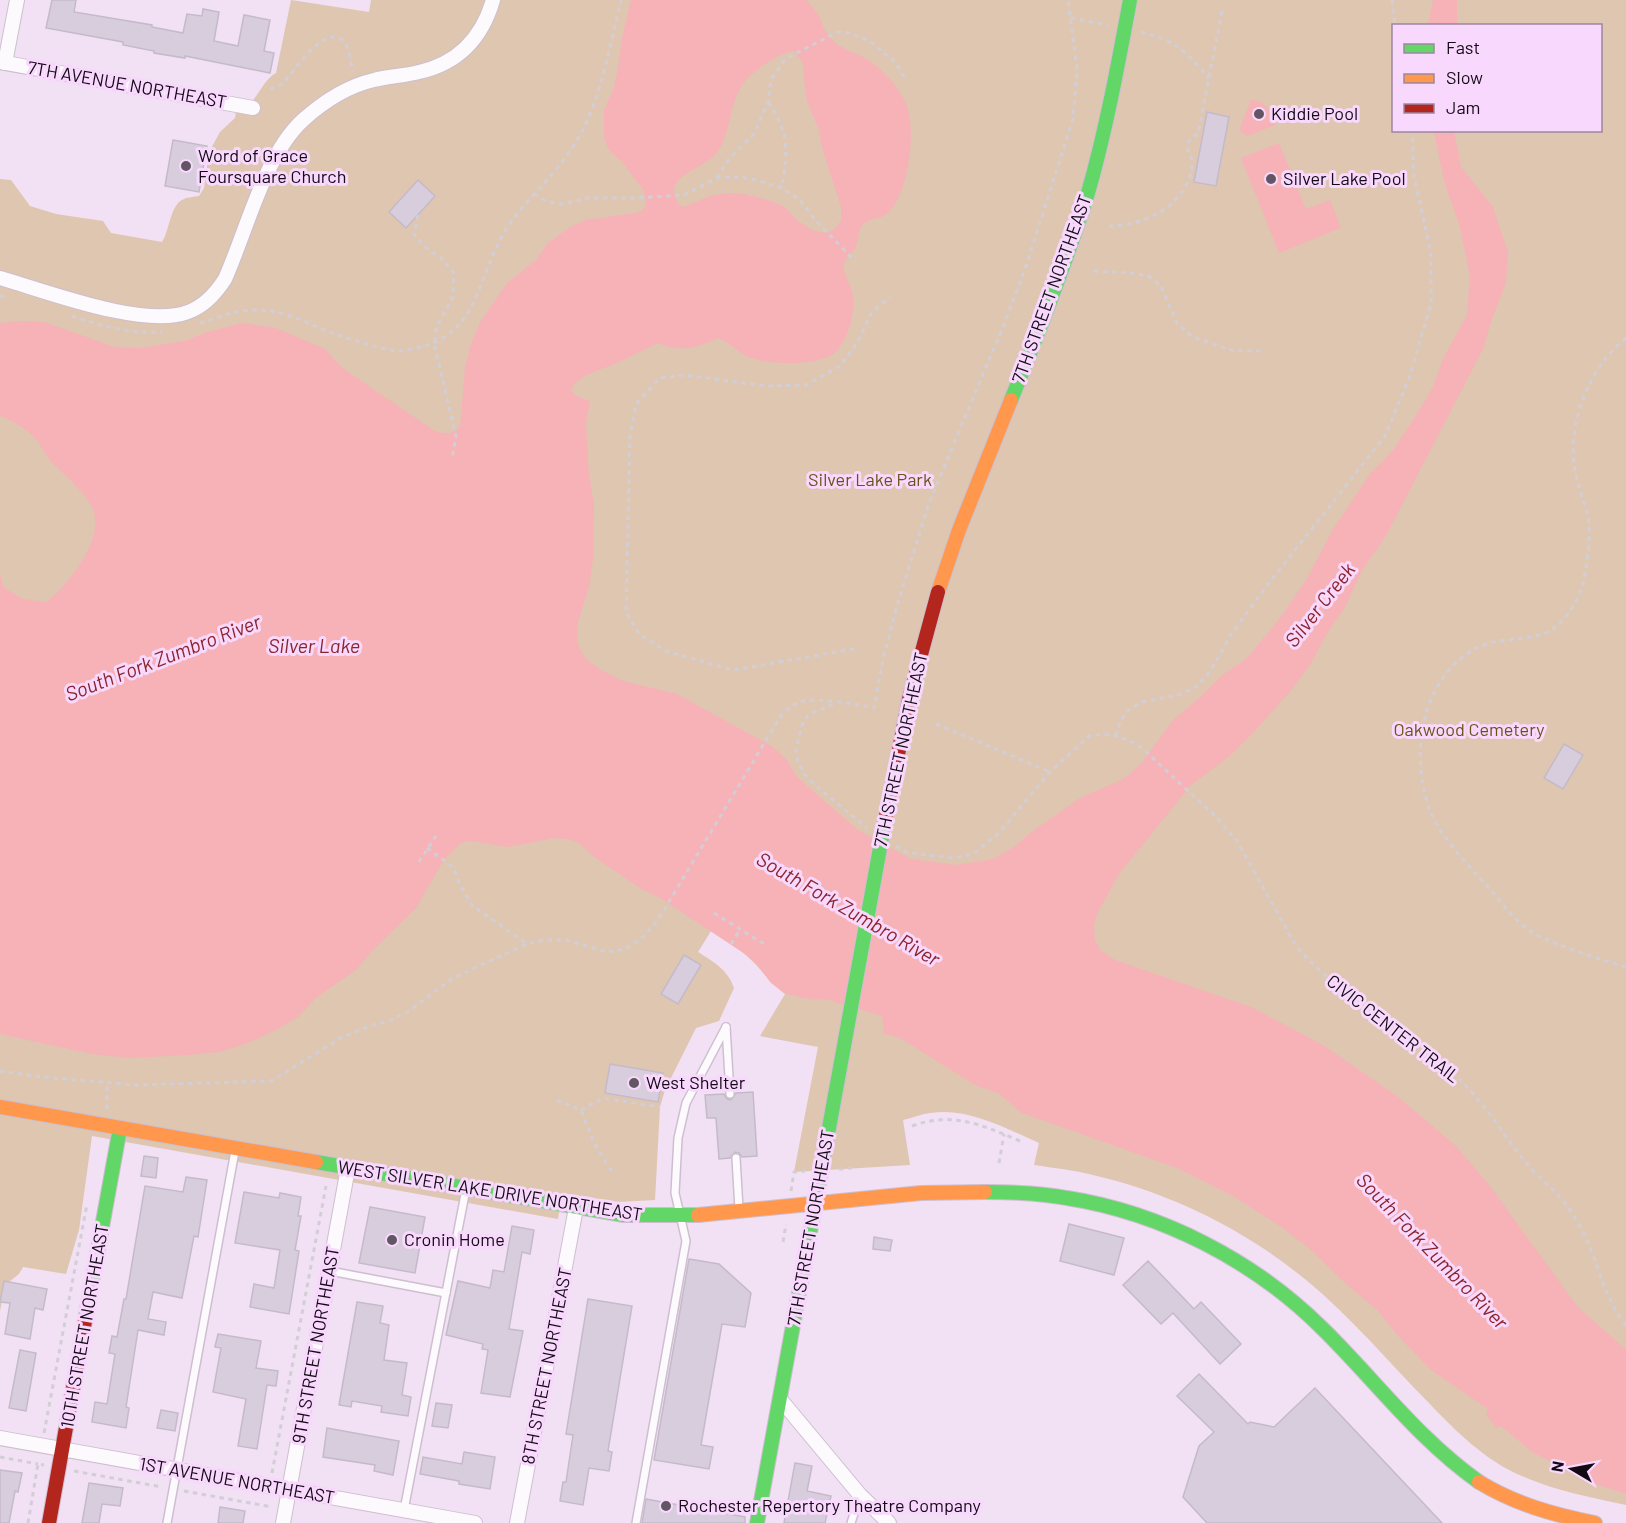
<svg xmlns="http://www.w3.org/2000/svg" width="1626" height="1523" font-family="Barlow,sans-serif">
<rect width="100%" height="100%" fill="#f2e0f4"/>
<path fill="#dec6b0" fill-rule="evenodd" d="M291 0 369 12 371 0H1626V1505C1588 1497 1548 1489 1513 1472 1479 1455 1452 1427 1426 1400 1383 1356 1344 1309 1296 1272 1236 1225 1166 1192 1093 1175 1074 1170 1054 1168 1034 1165L1039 1143C1005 1128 968 1107 930 1113 921 1114 912 1118 903 1120L910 1165 794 1172 818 1047 760 1036 785 994C768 982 762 969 747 956 736 946 723 939 711 931L698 952C714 962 728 970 734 988L719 1021 696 1028 665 1090 660 1107 655 1200 618 1202 562 1193 558 1219 92 1136 79 1230 66 1274 23 1267 19 1274 5 1285 0 1311V179L11 180 30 206 56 214 103 221 111 233 162 242C170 230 170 204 184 199 188 197 195 197 199 196L204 188 209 152 220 132 235 118 237 106 247 107C259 96 264 79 276 73ZM1394 26H1600V130H1394Z"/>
<g fill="#f6b2b6" fill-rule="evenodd">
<path d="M631 0H806C810 4 815 9 818 14 821 17 821 22 823 26 825 32 832 40 837 44 845 50 853 52 861 56 879 65 900 87 907 106 916 133 909 189 890 211 884 219 874 217 866 222 858 226 859 238 856 246 854 252 848 255 845 261 841 273 849 280 852 291 857 308 848 343 833 354 818 366 766 365 749 357 737 352 730 342 718 338 698 348 679 353 658 343 645 349 632 356 619 362 603 370 579 373 571 390L576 396 590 401 586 424 589 474 594 504 593 560 589 587 578 622 577 640 580 650 587 660 601 670 623 681 677 694 773 747 787 760 796 776 858 830 911 859 956 865 993 859 1014 847 1030 833 1080 798 1125 778 1141 764 1173 720 1197 700 1220 677 1248 657 1280 618 1306 580 1332 531 1370 474 1393 450 1415 417 1432 389 1443 359 1467 315 1470 276 1460 227 1444 181 1434 131H1454L1461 167 1493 207 1508 252 1506 283 1493 316 1483 349 1387 534 1362 571 1344 609 1328 632 1311 663 1293 688 1255 731 1231 755 1191 785 1119 874 1097 914 1094 926 1095 940 1100 950 1115 960 1251 1007 1323 1045 1397 1096 1457 1147 1490 1186 1577 1306 1626 1350V1494L1598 1485 1532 1452 1501 1426 1496 1428 1486 1414 1488 1409 1431 1370 1400 1338 1377 1310 1346 1284 1310 1249 1280 1226 1233 1196 1177 1168 1022 1113 998 1093 975 1085 900 1038 884 1034 882 1016 825 999 814 1000 786 994 771 983 758 966 745 954 660 898 643 890 594 857 579 843 568 839 554 838 508 847 471 841 461 843 444 860 416 908 372 951 357 969 316 998 298 1017 276 1030 248 1043 220 1052 189 1055 129 1058 92 1054 0 1034V573L3 587 23 599 46 602C68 585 102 543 94 513 90 496 62 473 50 460 44 454 41 445 35 438 27 429 11 420 0 416V323L23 321 44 322 115 347 140 348 185 341 207 332 242 323 276 328 325 349 341 367 435 431C445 434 452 435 460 427L465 367 471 344 480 322 507 283 536 260 548 243 570 227 585 220 635 213 642 211 646 205 644 191 622 162 608 149 604 136V110L613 90 618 69 622 38ZM794 51 803 63 804 80 807 101 819 130 822 148 841 207V220L835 229 826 233 814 231 798 221 785 207 768 200 744 194 726 193 710 196 684 207 678 204C677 200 674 195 674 191 674 172 710 167 720 148 732 127 730 96 747 79 752 73 759 69 765 64 775 58 782 52 794 51Z"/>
<polygon points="1433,0 1457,0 1457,25 1428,25"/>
<path d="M1251 100C1264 100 1270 110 1277 120L1275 125 1247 136 1239 130Z"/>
<polygon points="1279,143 1306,209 1330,200 1341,228 1279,253 1241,158"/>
</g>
<g fill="#d8cddd" stroke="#c5baca" stroke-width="1.5">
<polygon points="52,0 76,0 74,12 152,25 152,27 183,33 187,14 202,16 203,9 219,12 214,41 238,46 244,15 270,20 264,51 274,53 270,73 185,56 185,58 154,53 154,51 123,45 123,42 46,28"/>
<polygon points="1207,112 1229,117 1216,186 1194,182"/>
<polygon points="173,140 207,146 199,192 165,186"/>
<polygon points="418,180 435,196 406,228 389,212"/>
<polygon points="1564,744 1583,755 1563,789 1544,778"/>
<polygon points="684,955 701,965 678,1004 661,994"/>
<polygon points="610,1064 663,1073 658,1102 605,1093"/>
<polygon points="753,1092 757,1156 742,1157 739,1153 735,1152 730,1158 719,1159 716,1118 707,1118 705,1095 724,1094 727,1099 731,1100 736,1093"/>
<polygon points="144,1156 158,1158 156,1178 141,1176"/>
<polygon points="186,1177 207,1180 198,1237 194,1236 182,1298 153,1292 148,1319 166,1322 164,1335 138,1330 126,1407 129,1408 126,1428 92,1422 95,1402 107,1404 115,1354 109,1353 112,1336 117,1337 124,1299 126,1299 145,1186 183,1192"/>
<polygon points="244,1192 279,1198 280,1193 301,1197 298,1216 301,1216 295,1250 299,1251 289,1314 250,1307 254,1284 274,1288 280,1250 235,1243"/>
<polygon points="370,1207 425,1217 415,1273 359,1263"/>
<polygon points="1069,1224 1124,1238 1114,1275 1060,1261"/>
<polygon points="512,1226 534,1230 530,1254 522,1252 509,1329 523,1331 510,1397 481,1393 488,1350 482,1349 483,1344 446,1335 458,1281 490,1288 493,1270 504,1272"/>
<polygon points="874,1237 892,1240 890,1251 873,1249"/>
<polygon points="689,1259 719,1264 751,1293 745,1327 722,1324 701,1445 713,1447 709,1469 654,1460"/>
<polygon points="1148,1261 1194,1309 1201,1302 1241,1344 1220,1364 1173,1313 1161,1324 1123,1285"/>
<polygon points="4,1281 47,1289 43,1310 35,1308 30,1339 5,1334 10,1303 0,1302"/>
<polygon points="588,1299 632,1306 608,1451 612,1452 609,1471 589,1468 583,1505 560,1501 563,1482 566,1482 573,1435 566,1434"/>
<polygon points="357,1302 383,1306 380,1323 389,1325 384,1360 407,1363 402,1395 411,1397 408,1416 381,1412 382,1406 352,1401 351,1407 339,1405"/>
<polygon points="218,1334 261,1341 256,1368 278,1371 276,1386 267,1385 257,1449 238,1446 246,1399 213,1392 221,1348 215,1347"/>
<polygon points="20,1350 36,1353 26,1411 9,1408"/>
<polygon points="1199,1374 1248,1424 1250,1422 1274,1427 1315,1388 1442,1523 1207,1523 1183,1497 1199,1446 1214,1432 1177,1396"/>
<polygon points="436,1403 452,1405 448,1428 432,1426"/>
<polygon points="161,1410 178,1413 175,1431 157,1428"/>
<polygon points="327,1428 399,1441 393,1475 374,1471 375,1465 323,1457"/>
<polygon points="464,1452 495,1457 490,1489 459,1484 459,1481 420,1474 423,1457 462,1464"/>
<polygon points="795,1463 812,1466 807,1491 831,1496 825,1523 784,1523"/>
<polygon points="0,1470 22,1473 18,1492 15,1491 9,1523 0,1523"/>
<polygon points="89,1483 123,1488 120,1506 102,1504 99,1523 82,1523"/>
<polygon points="646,1499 745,1517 745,1523 642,1523"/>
<polygon points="220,1507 245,1511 243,1523 218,1523"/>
</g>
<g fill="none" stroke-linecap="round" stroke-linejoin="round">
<defs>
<g id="lane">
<polyline points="726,1027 730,1094"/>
<polyline points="736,1158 739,1209"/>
<polyline points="330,1271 446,1293"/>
<polyline points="404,1510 466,1189"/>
<polyline points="167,1523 235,1151"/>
<polyline points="636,1523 686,1241 675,1193 678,1138 686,1103 726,1027"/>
<polyline points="851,1523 860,1495"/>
</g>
<g id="street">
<polyline points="0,62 253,108"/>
<polyline points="5,63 17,0"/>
<path d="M0 278C46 291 144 329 188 312 205 306 216 293 225 279 247 230 264 156 303 120 323 102 348 86 374 80 389 76 404 76 419 72 459 63 482 38 493 0"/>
<polyline points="780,1399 860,1495 889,1523"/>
<polyline points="0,1438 475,1523"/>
<polyline points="283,1523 348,1168"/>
<polyline points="517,1523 576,1208"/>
</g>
<g id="fast">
<path d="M1011 400C1039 332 1066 263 1088 193 1106 130 1118 65 1130 0"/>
<polyline points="316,1162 624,1215 698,1215"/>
<path d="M985 1192C1012 1192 1040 1193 1067 1198 1162 1213 1255 1261 1323 1329 1375 1380 1418 1439 1479 1482"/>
<polyline points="90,1293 120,1128"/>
<polyline points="757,1523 860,958"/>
</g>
<g id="slow">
<polyline points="938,592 959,530 1011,400"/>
<polyline points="0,1107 316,1162"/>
<polyline points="698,1215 921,1193 985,1192"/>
<path d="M1479 1482C1515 1504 1554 1515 1595 1523"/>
</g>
<g id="jam">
<polyline points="884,826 909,699 938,592"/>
<polyline points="49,1523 90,1293"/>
</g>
</defs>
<use href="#lane" stroke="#cdbfcf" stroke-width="10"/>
<use href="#street" stroke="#cdbfcf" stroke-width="16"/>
<use href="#fast" stroke="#cdbfcf" stroke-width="16"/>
<use href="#slow" stroke="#cdbfcf" stroke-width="16"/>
<use href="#jam" stroke="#cdbfcf" stroke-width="16"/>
<g stroke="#d3ced5" stroke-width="3" stroke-dasharray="4.5 4.5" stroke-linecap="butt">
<polyline points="1392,0 1395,26"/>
<polyline points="1071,18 1108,25"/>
<path d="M1141 32C1178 42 1184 50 1209 78"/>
<path d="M270 89C275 87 280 86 283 83 293 74 328 16 346 45 350 52 351 64 353 72"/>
<path d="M768 102C791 135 787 151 782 188"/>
<polyline points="717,178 728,160 754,134 768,102 771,80 785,59 838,32 849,33 868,40 894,61 905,78"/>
<polyline points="534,194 546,201 563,204 588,198 637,198 684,195 717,178 741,177 756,180 782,188 800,200 815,220 855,261"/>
<polyline points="418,215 414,234 424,246 441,258 454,273 453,297 437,326 434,343 456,436 452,459"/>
<path d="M1109 226C1140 226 1177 210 1189 179 1191 174 1193 164 1192 160 1188 148 1182 142 1198 134L1222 11"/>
<polyline points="1094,271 1132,273 1149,276 1161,286 1177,323 1191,336 1229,350 1262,351"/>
<polyline points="0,296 8,297"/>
<path d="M72 316C101 326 131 334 162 332"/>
<path d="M200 323C219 318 234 310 253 310 280 309 303 321 327 331 341 336 356 341 370 345 380 348 391 351 402 351 409 350 417 348 424 346 475 332 479 280 500 240 517 207 547 184 568 154 600 110 608 52 621 0"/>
<path d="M1626 338C1591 366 1569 418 1574 463 1576 484 1586 503 1589 524 1591 535 1586 571 1583 583 1578 602 1562 628 1543 634 1511 644 1487 634 1458 661 1419 696 1412 760 1429 808 1439 836 1469 866 1488 887 1503 904 1516 924 1537 935 1561 947 1599 959 1626 967"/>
<polyline points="854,649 733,670 666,651 640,635 626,612 630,436 636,404 660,378 684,375 767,386 806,385 840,366 857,343 872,312 890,297"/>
<polyline points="833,704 808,715 802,725 796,750 798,761 804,774 815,785 867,828"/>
<polyline points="936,724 1050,772"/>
<polyline points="1116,736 1120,722 1127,711 1142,702 1178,695 1194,688 1207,676 1231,635 1262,592 1385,436 1409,378 1431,304 1431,253 1414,176 1412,130"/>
<path d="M896 846 906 852 920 854 954 858 973 854 998 834 1050 772 1089 736 1104 734 1116 736 1128 740 1141 747 1215 816 1237 841 1296 946C1349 1008 1429 1039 1480 1102 1497 1122 1510 1144 1527 1164 1535 1174 1547 1183 1556 1193 1567 1204 1577 1220 1584 1234 1599 1264 1604 1299 1626 1325"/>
<polyline points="427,848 453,867 461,887 473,906 527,944"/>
<polyline points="419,862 436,836"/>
<polyline points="714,913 764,944"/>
<polyline points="731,944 740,930"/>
<path d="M0 1071 42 1077 135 1085 271 1081 341 1038 369 1026 389 1021 409 1011 453 978 527 944 544 940H566L607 952 626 949 644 936 658 920 780 717C787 710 793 703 803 701 821 698 856 704 874 708L884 655 899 599 929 503 1005 322 1025 269 1073 119 1077 69 1068 0"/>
<polyline points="557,1100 581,1110 594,1143 614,1175"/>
<polyline points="107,1109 107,1084"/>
<polyline points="581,1110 603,1098 660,1107"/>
<path d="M912 1126C953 1111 982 1125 1020 1141"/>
<polyline points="999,1163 1004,1134"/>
<polyline points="839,1169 852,1168"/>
<polyline points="791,1191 794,1172 805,1171"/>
<polyline points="783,1242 786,1224"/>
<polyline points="44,1433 87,1204"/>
<polyline points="0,1457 38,1464"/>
<polyline points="74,1471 162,1487"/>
<polyline points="272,1473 326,1186"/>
<polyline points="184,1491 267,1506 267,1501"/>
<polyline points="28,1523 38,1464 44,1465"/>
</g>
<use href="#lane" stroke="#fdfafd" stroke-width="7"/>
<use href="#street" stroke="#fdfafd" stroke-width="14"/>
<use href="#fast" stroke="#63d668" stroke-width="14"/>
<use href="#slow" stroke="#ff974d" stroke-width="14"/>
<use href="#jam" stroke="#b3261e" stroke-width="14"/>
<defs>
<polyline id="fast-bridge" points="860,958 884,826"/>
</defs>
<use href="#fast-bridge" stroke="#cdbfcf" stroke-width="16" stroke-linecap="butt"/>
<use href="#fast-bridge" stroke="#63d668" stroke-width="14"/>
</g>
<g fill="#625564" stroke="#f8d8fc" stroke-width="2">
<circle cx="1259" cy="114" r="6"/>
<circle cx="186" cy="166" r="6"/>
<circle cx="1271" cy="179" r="6"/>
<circle cx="634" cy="1083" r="6"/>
<circle cx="392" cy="1240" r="6"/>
<circle cx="666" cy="1506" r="6"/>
</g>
<g text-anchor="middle" stroke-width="6" stroke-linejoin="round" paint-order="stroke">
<g font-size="18" fill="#140a16" stroke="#f8d8fc">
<text transform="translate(127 85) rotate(10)" y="6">7TH AVENUE NORTHEAST</text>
<text transform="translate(1052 289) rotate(-70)" y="6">7TH STREET NORTHEAST</text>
<text transform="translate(901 750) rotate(-78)" y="6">7TH STREET NORTHEAST</text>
<text transform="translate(1393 1029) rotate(38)" y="6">CIVIC CENTER TRAIL</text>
<text transform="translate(490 1191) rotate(9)" y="6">WEST SILVER LAKE DRIVE NORTHEAST</text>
<text transform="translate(811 1228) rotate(-80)" y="6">7TH STREET NORTHEAST</text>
<text transform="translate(85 1326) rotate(-80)" y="6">10TH STREET NORTHEAST</text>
<text transform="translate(316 1345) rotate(-80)" y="6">9TH STREET NORTHEAST</text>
<text transform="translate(547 1366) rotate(-79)" y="6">8TH STREET NORTHEAST</text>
<text transform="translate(237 1481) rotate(10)" y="6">1ST AVENUE NORTHEAST</text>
</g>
<g font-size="18" fill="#140a16" stroke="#f8d8fc" text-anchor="start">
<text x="1271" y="120">Kiddie Pool</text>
<text x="198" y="162">Word of Grace<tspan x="198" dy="21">Foursquare Church</tspan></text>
<text x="1283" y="185">Silver Lake Pool</text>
<text x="646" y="1089">West Shelter</text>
<text x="404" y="1246">Cronin Home</text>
<text x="678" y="1512">Rochester Repertory Theatre Company</text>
</g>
<g font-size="18" fill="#6d5217" stroke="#f8d8fc">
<text x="870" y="486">Silver Lake Park</text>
<text x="1469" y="736">Oakwood Cemetery</text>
</g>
<g font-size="20" font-style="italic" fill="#8a242a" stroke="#f8d8fc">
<text transform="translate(1320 605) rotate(-52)" y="7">Silver Creek</text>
<text x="314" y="653">Silver Lake</text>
<text transform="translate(163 658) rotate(-21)" y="7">South Fork Zumbro River</text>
<text transform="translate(848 909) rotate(30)" y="7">South Fork Zumbro River</text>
<text transform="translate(1432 1251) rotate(46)" y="7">South Fork Zumbro River</text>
</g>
</g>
<rect x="1392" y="24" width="210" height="108" fill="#f8d8fc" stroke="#9d86a0" stroke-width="1.5"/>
<rect x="1404" y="44" width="30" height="9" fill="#63d668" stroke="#9d86a0" stroke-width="1.5"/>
<text x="1446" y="54" font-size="18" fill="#140a16">Fast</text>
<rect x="1404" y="74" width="30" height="9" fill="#ff974d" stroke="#9d86a0" stroke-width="1.5"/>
<text x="1446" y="84" font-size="18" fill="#140a16">Slow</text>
<rect x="1404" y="104" width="30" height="9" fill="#b3261e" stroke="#9d86a0" stroke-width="1.5"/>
<text x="1446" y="114" font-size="18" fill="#140a16">Jam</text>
<g transform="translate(1572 1469) rotate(280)" stroke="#f8d8fc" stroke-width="4.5" paint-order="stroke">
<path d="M0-4.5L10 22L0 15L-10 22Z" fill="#140a16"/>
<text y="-9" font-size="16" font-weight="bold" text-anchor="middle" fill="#140a16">N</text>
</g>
</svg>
